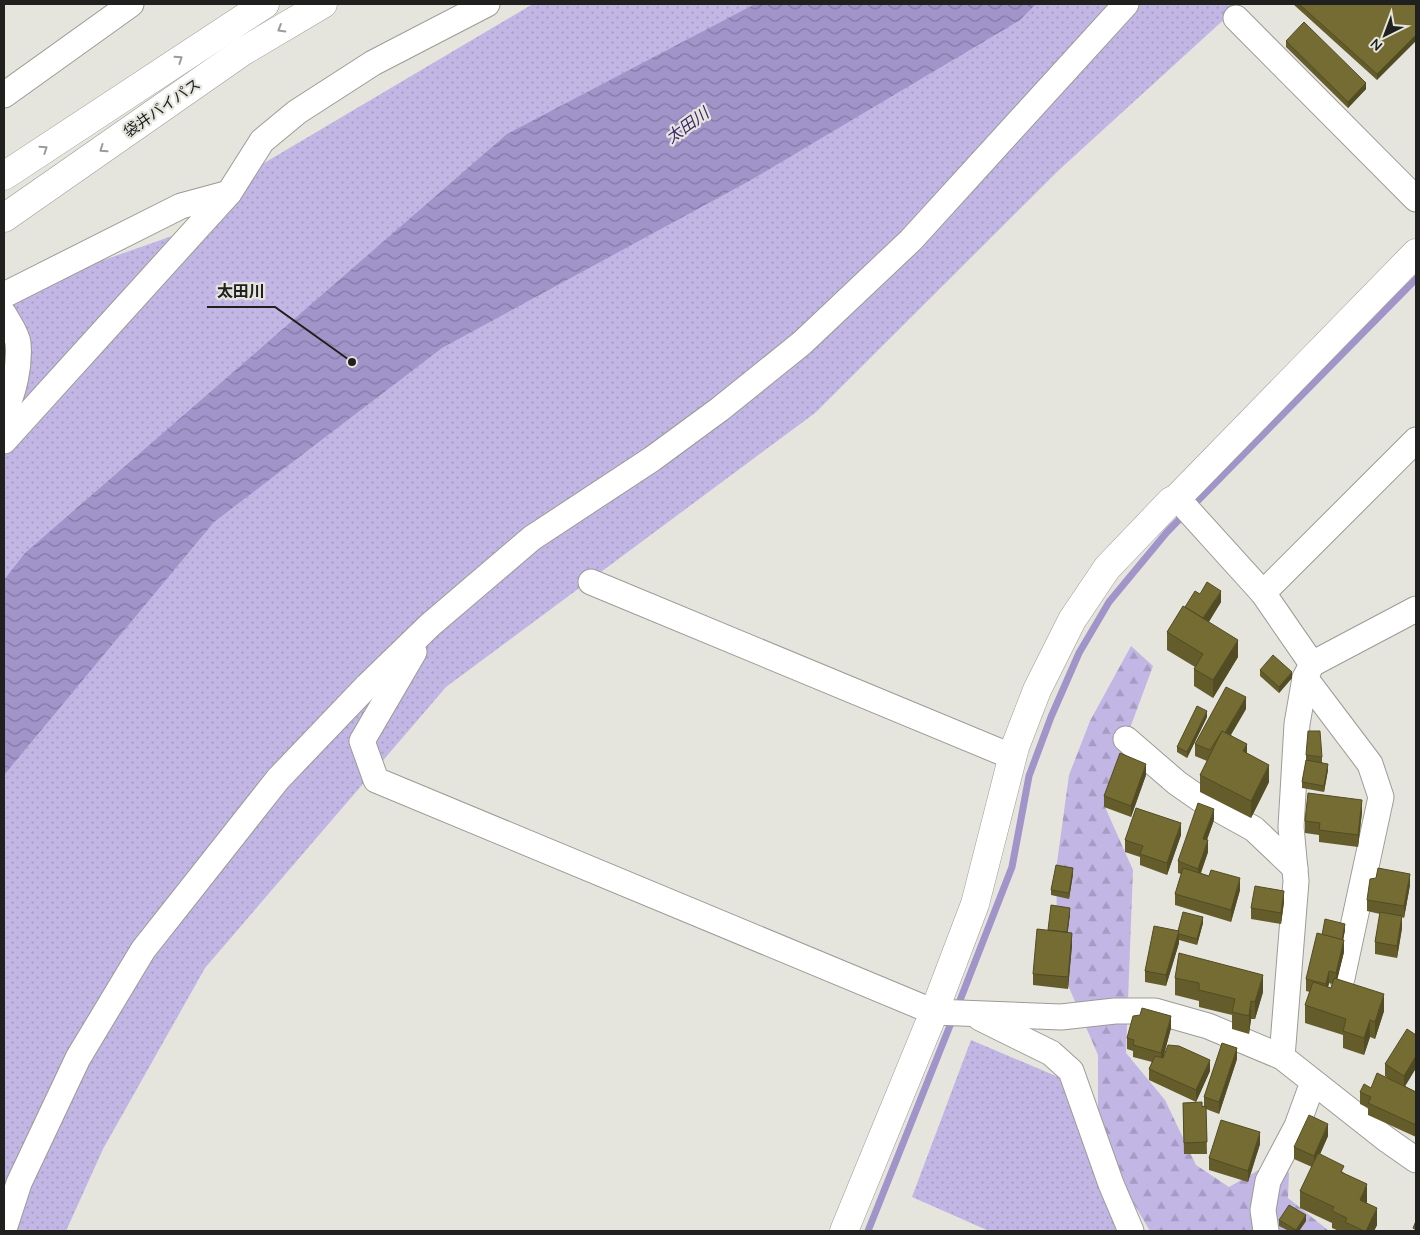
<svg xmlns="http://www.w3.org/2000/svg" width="1420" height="1235" font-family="Quicksand,'Noto Sans JP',sans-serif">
<defs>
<pattern id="grass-dots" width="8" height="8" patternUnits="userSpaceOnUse" patternTransform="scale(1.25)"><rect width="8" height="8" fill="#c1b6e4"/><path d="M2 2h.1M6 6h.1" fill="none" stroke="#a69cc3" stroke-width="1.8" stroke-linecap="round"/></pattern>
<pattern id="forest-firs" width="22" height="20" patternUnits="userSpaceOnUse" patternTransform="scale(1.25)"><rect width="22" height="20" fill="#c1b6e4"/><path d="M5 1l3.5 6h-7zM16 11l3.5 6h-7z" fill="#a69cc3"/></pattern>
<pattern id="water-waves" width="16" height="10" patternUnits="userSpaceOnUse" patternTransform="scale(1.25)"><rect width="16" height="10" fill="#a194c9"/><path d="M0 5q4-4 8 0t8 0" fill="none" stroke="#8378a3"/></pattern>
</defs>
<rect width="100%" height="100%" fill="#e5e5de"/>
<g fill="url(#grass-dots)">
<polygon points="533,4 1241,4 1059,170 815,413 446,687 205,968 103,1149 66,1231 4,1231 4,295 195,228 239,178"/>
<polygon points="971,1040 1063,1079 1087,1128 1116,1231 989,1231 912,1197"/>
</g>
<polygon fill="url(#forest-firs)" points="1131,646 1153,666 1126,739 1105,807 1133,870 1126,1053 1165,1100 1196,1165 1229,1187 1280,1158 1289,1173 1288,1198 1329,1231 1150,1231 1131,1199 1098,1111 1098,1055 1058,962 1056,870 1069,775 1090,721"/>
<polygon fill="url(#water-waves)" points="755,4 1036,4 1020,20 751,180 442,348 214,522 4,775 4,580 25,553 507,134"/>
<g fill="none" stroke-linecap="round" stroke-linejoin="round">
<g stroke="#a194c9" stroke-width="7">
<polyline points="957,1008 1012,867 1029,776 1051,717 1079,653 1109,602 1167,532 1416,279"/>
<polyline points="868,1231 953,1018"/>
</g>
<defs>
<g id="minor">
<polyline points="1236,18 1416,199"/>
<polyline points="4,95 131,4"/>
<polyline points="4,295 181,206 229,193"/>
<path d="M4 314C8 322 17 334 18 343 20 366 14 392 4 413"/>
<polyline points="4,441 229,193 262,141 297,112 373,63 487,4"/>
<polyline points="1177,498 1263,593 1312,664"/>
<polyline points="591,582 1013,757"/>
<polyline points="1263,593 1416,440"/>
<polyline points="414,652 362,741 376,780 934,1012 1061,1017 1115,1011 1155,1011 1208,1026 1282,1057 1386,1139 1416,1160"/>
<polyline points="1305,678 1370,764 1381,797 1342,978"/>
<polyline points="1126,739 1177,783 1200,799 1254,829 1295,868"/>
<polyline points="980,1018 1051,1053 1071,1071 1111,1184 1131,1231"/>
<polyline points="1282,1057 1296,881 1291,827 1297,724 1305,678 1312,664 1416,609"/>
<polyline points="4,1229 19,1183 78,1058 143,950 278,779 367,686 430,625 532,538 652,459 720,409 802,343 911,240 1126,4"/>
<polyline points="1266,1231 1263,1210 1268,1181 1297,1126 1313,1082"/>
</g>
<polyline id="tertiary" points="844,1231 934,1012 975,904 1015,747 1037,690 1072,620 1107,568 1171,501 1177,498 1416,253"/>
<g id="trunk">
<polyline points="4,176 265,4"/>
<polyline points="4,218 242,52 323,4"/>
</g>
</defs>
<use href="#minor" stroke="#9c9b95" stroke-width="27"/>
<use href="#tertiary" stroke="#9c9b95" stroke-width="29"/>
<use href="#trunk" stroke="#9c9b95" stroke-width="29"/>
<use href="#minor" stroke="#fff" stroke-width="25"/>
<use href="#tertiary" stroke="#fff" stroke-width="28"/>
<use href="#trunk" stroke="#fff" stroke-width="28"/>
</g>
<g fill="#645d2b" fill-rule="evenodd">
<polygon points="1293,4 1416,4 1377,80"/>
<polygon points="1286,41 1366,89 1348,108 1286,47"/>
<polygon points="1200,594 1221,602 1209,622 1238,657 1213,698 1194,686 1194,669 1195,667 1167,650 1167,632 1185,607"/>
<polygon points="1260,670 1292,678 1279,693 1260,676"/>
<polygon points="1246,709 1231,735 1247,753 1269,782 1251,818 1200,792 1200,775 1207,761 1195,756 1195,744"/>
<polygon points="1207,717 1187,758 1177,752 1177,747"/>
<polygon points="1306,755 1322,757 1322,762 1328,770 1324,792 1302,788 1302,782 1306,761"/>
<polygon points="1146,775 1131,817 1104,807 1104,796"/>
<polygon points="1362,812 1358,847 1319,842 1319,835 1305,833 1305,821"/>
<polygon points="1214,820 1207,840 1208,852 1201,873 1240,890 1231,922 1175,905 1175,894 1181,874 1178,873 1178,861"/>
<polygon points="1181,835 1167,875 1140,865 1140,857 1125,852 1125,840"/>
<polygon points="1073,874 1069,899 1051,895 1051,890"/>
<polygon points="1410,885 1404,918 1402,917 1402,928 1397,958 1375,954 1375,942 1380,914 1367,911 1367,900"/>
<polygon points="1284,902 1281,924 1251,919 1251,908"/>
<polygon points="1070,914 1067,933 1072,945 1068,989 1033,985 1033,974 1048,930"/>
<polygon points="1203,923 1197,945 1179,940 1179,943 1166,986 1145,982 1145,971 1178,931"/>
<path d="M1345 930 1343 940 1344 952 1337 979 1384 1011 1375 1039 1370 1037 1364 1055 1343 1048V1035L1305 1023V1005L1310 992 1306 991V979L1322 935ZM1329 983 1332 984 1331 988 1328 987Z"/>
<polygon points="1175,978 1263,992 1255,1019 1251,1019 1249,1034 1232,1029 1232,1015 1199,1007 1199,1001 1175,995"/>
<polygon points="1171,1028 1164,1055 1210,1071 1196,1102 1149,1080 1149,1069 1152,1062 1133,1057 1133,1051 1127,1049 1127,1038"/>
<polygon points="1416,1035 1416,1068 1405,1086 1416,1092 1416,1137 1368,1115 1368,1108 1360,1104 1360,1092 1390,1080 1385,1076 1385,1064"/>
<polygon points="1237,1059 1219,1114 1206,1109 1207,1154 1184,1154 1183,1103 1204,1106 1204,1097"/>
<polygon points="1328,1136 1320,1154 1344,1173 1367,1202 1366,1203 1377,1225 1374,1231 1339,1231 1332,1228 1332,1223 1300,1208 1300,1191 1312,1167 1294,1159 1294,1147"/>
<polygon points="1260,1144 1248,1182 1209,1170 1209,1158"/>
<polygon points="1279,1220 1306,1221 1299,1231 1289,1231 1279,1226"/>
</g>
<g fill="#514c23">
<polygon points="1416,35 1416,41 1377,80 1377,74"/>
<polygon points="1366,83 1366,89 1348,108 1348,102"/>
<polygon points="1221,591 1221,602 1202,632 1202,621"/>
<polygon points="1238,640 1238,657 1213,698 1213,680"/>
<polygon points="1292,672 1292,678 1279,693 1279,687"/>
<polygon points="1246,697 1246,709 1225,744 1225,733"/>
<polygon points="1207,711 1207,717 1187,758 1187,752"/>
<polygon points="1247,744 1247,761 1243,751"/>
<polygon points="1146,764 1146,775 1131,817 1131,806"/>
<polygon points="1328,764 1328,770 1324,792 1324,786"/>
<polygon points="1269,765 1269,782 1251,818 1251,801"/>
<polygon points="1362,800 1362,812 1358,847 1358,835"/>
<polygon points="1214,809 1214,820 1203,850 1203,839"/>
<polygon points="1181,823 1181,835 1167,875 1167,863"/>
<polygon points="1208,840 1208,852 1198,880 1198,869"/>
<polygon points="1073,868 1073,874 1069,899 1069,893"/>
<polygon points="1410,874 1410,885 1404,918 1404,906"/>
<polygon points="1240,878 1240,890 1231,922 1231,910"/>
<polygon points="1284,891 1284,902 1281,924 1281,913"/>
<polygon points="1070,908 1070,914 1067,939 1067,933"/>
<polygon points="1402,916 1402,928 1397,958 1397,946"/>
<polygon points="1203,917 1203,923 1197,945 1197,939"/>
<polygon points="1345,924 1345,930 1342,946 1342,940"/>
<polygon points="1179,931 1179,943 1166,986 1166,975"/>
<polygon points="1072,933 1072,945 1068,989 1068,977"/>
<polygon points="1344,940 1344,952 1336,985 1336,973"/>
<polygon points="1329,971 1329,983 1326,996 1326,984"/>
<polygon points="1263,975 1263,992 1255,1019 1255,1002"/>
<polygon points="1384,994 1384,1011 1375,1039 1375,1022"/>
<polygon points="1251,1001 1251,1019 1249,1034 1249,1016"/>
<polygon points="1171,1016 1171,1028 1161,1065 1161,1053"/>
<polygon points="1370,1020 1370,1037 1364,1055 1364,1038"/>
<polygon points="1237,1048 1237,1059 1219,1114 1219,1102"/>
<polygon points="1416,1056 1416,1068 1404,1088 1404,1076"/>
<polygon points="1210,1060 1210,1071 1196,1102 1196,1090"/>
<polygon points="1328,1124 1328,1136 1314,1168 1314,1156"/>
<polygon points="1260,1132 1260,1144 1248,1182 1248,1171"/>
<polygon points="1367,1184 1367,1202 1360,1217 1360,1200"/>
<polygon points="1377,1208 1377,1225 1374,1231 1366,1231"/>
<polygon points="1306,1215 1306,1221 1299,1231 1296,1231 1296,1230"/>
</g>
<g fill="#746c32" stroke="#514c23">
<polygon points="1299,4 1416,4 1416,35 1377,74"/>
<polygon points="1304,22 1366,83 1348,102 1286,41"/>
<polygon points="1207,582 1221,591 1203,618 1185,607 1195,591 1200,594"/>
<polygon points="1183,606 1238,640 1213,680 1194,669 1203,654 1167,632"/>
<polygon points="1273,655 1292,672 1279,687 1260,670"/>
<polygon points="1226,687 1246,697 1225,733 1222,731 1210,750 1195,744"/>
<polygon points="1197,706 1207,711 1187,752 1177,747"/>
<polygon points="1222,731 1247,744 1243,751 1269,765 1251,801 1200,775"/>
<polygon points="1308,731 1320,731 1322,757 1306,755"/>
<polygon points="1120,753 1146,764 1131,806 1104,796"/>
<polygon points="1306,760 1328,764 1324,786 1302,782"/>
<polygon points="1308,793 1362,800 1358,835 1319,830 1320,823 1305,821"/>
<polygon points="1198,803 1214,809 1203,839 1208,840 1198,869 1178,861"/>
<polygon points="1136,808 1181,823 1167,863 1140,854 1143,846 1125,840"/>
<polygon points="1056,865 1073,868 1069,893 1051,890"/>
<polygon points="1183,868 1209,876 1211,870 1240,878 1231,910 1175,894"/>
<polygon points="1378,868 1410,874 1404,906 1367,900 1370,879 1376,878"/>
<polygon points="1255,886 1284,891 1281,913 1251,908"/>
<polygon points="1051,905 1070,908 1067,932 1048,930"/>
<polygon points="1183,912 1203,917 1197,939 1179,934 1178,931"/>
<polygon points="1380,912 1402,916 1397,946 1375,942"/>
<polygon points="1325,919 1345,924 1342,940 1322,935"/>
<polygon points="1154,926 1179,931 1166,975 1145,971"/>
<polygon points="1037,929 1072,933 1068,977 1033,974"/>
<polygon points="1317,933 1344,940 1336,973 1329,971 1326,984 1306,979"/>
<polygon points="1179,953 1263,975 1255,1002 1251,1001 1249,1016 1232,1012 1235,999 1199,990 1199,983 1175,978"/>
<polygon points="1334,978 1384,994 1375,1022 1370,1020 1364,1038 1343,1031 1346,1019 1305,1005 1313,982 1331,988"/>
<polygon points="1142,1008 1171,1016 1161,1053 1133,1045 1134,1040 1127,1038 1133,1016 1140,1015"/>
<polygon points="1407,1029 1416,1035 1416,1056 1404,1076 1385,1064"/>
<polygon points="1222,1043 1237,1048 1219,1102 1204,1097"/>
<polygon points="1168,1045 1179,1046 1210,1060 1196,1090 1149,1069 1155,1056 1163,1058"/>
<polygon points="1377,1073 1416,1092 1416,1125 1368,1103 1371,1097 1360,1092 1364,1084 1371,1088"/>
<polygon points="1202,1102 1202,1107 1206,1106 1207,1142 1184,1143 1183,1103"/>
<polygon points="1309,1115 1328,1124 1314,1156 1294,1147"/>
<polygon points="1221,1120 1260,1132 1248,1171 1209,1158"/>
<polygon points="1318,1153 1344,1166 1341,1172 1367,1184 1360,1200 1377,1208 1366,1231 1364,1231 1345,1222 1347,1218 1332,1211 1334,1207 1300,1191"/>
<polygon points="1289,1205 1306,1215 1296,1230 1279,1220"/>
<polygon points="1416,1221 1416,1230 1413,1228"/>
</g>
<defs><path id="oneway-chevron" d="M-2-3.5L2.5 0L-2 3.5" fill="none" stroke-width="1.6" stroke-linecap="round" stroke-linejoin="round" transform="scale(1.25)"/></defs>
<g stroke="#9b9b9a">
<use href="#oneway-chevron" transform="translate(281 29) rotate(149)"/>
<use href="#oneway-chevron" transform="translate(179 59) rotate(-34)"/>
<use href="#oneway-chevron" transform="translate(44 149) rotate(-34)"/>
<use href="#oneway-chevron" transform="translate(103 149) rotate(145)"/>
</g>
<g text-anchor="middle" stroke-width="4.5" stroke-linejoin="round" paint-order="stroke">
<g font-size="15" fill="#20201e" stroke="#e5e5de">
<text transform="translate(162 108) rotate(-35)" y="5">袋井バイパス</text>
</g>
<g font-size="16" font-style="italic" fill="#3e2768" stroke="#e5e5de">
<text transform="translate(687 125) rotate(-36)" y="6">太田川</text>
</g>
</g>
<path fill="none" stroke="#20201e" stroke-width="2" d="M352 362L275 307H207"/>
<circle fill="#20201e" stroke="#e5e5de" stroke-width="2" cx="352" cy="362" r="5"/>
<g font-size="16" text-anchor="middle" font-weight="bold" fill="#20201e" stroke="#e5e5de" stroke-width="4.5" stroke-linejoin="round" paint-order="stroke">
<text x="241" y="297">太田川</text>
</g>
<rect width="1420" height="1235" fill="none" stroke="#20201e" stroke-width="10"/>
<g transform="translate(1385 35) rotate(222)" stroke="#e5e5de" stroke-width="4" paint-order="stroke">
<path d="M0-4L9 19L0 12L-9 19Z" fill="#20201e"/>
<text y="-8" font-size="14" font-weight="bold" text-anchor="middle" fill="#20201e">N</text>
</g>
</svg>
